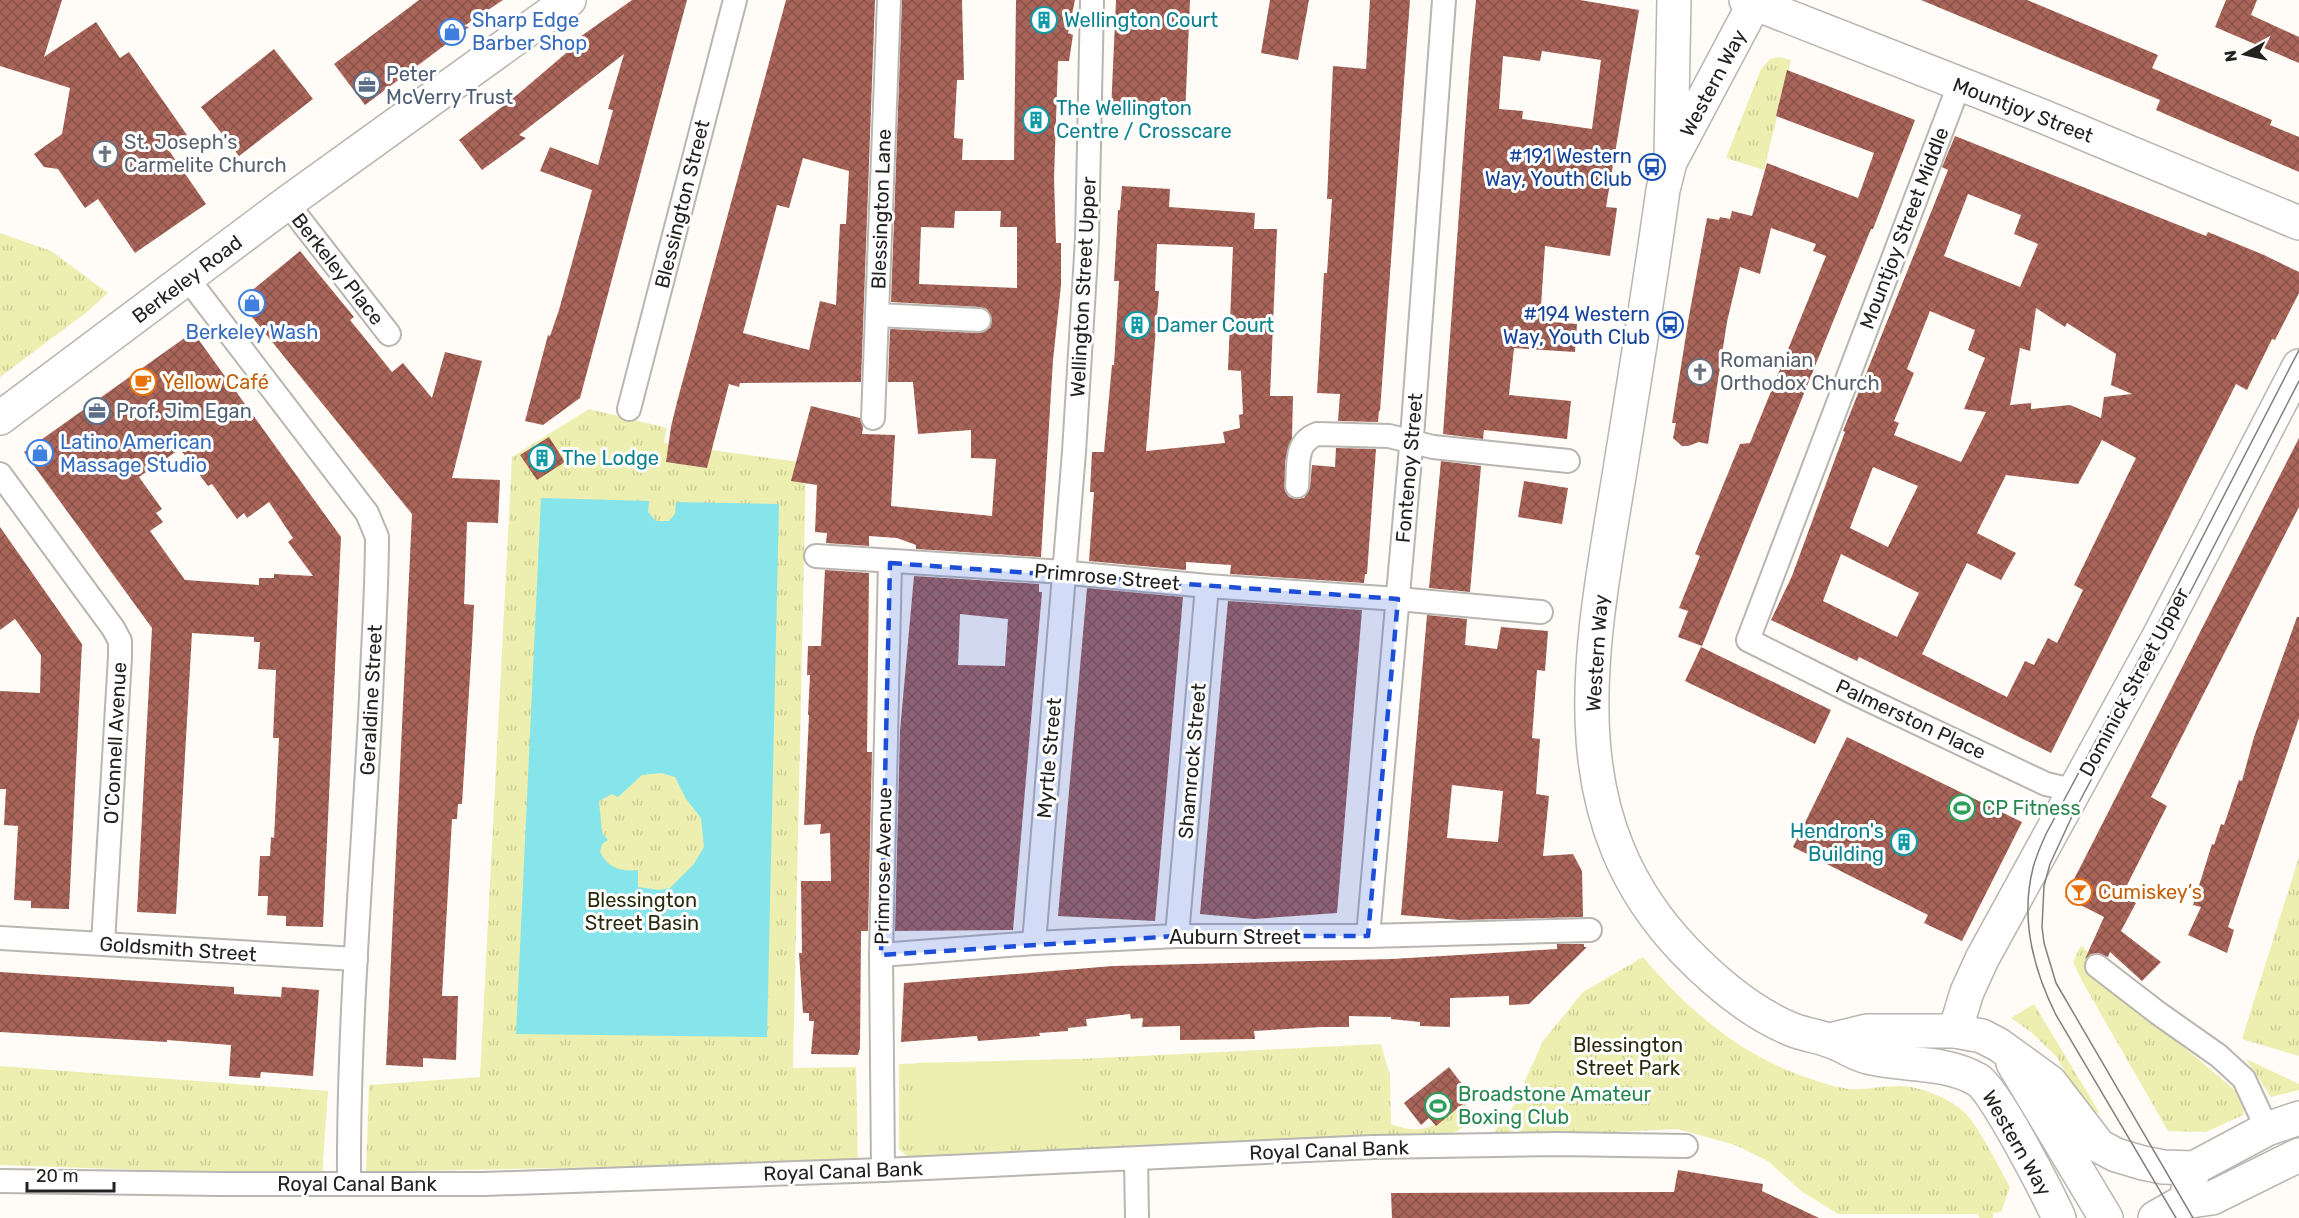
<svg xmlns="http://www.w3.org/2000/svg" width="2299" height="1218" font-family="Rubik,sans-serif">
<defs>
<pattern id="grass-tufts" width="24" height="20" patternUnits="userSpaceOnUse" patternTransform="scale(1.5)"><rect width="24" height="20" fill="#ecefaf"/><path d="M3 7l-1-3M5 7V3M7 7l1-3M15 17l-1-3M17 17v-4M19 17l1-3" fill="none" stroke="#cacd96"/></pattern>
<pattern id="building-cross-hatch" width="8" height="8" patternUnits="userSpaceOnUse" patternTransform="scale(1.5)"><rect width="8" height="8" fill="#a9655a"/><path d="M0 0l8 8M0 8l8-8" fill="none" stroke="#89534a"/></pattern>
</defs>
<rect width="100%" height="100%" fill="#fffbf6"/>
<g fill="url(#grass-tufts)">
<polygon points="1779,57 1791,60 1764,170 1726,158 1761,69 1770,59"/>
<polygon points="0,233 51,251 108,293 87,312 0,377"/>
<polygon points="589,409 667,428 664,442 668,444 806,463 793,1068 856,1067 858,1162 366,1172 369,1085 480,1077 512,457"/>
<polygon points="2299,857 2299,1056 2242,1039"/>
<polygon points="2081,945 2153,1021 2237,1092 2244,1108 2243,1115 2206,1132 2168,1131 2082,981 2073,962"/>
<path d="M1643 957C1688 1010 1739 1054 1805 1077 1819 1082 1835 1087 1849 1089 1865 1090 1883 1086 1899 1086 1917 1085 1948 1098 1962 1110 1976 1121 2000 1169 2010 1187L2001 1212 1993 1213V1218H1979L1978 1214H1838L1801 1191 1768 1161 1735 1145 1678 1129 1489 1138 1512 1109 1543 1041 1583 992Z"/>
<polygon points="2034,1004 2099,1112 2091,1116 2056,1056 2031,1032 2011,1018"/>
<path d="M1381 1044 1390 1076 1391 1124C1425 1137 1439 1124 1464 1103L1470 1110 1462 1128 1442 1139 909 1158 899 1149V1064L1080 1059Z"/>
<polygon points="2246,1059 2299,1084 2299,1090 2271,1097"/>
<polygon points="0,1066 328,1091 322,1176 0,1165"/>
</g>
<polygon fill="#ecefaf" points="1080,1059 1082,1137 918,1141 916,1063"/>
<path fill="#86e5eb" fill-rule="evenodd" d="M541 498 649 501 648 512 656 521H669L675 514 676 502 779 504 767 1037 516 1034ZM661 773 675 777 686 799 701 818 704 847 694 864 670 888 659 890 638 887V870C621 872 608 868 600 852L602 844 608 840 602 833 599 801 612 794 618 797 642 775Z"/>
<g fill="url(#building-cross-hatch)" fill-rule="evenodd">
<polygon points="0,0 62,0 44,57 96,22 120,58 129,52 187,135 168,149 206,204 135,253 98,199 85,208 58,169 44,167 34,154 62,134 70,88 0,66"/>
<polygon points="419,0 503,0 464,26 469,27 365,105 334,64"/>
<polygon points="632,0 687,0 580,398 543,425 525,421 548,335 550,336 559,310 592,190 540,171 550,147 598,165 613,110 608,109 624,54 519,135 526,138 482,170 459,140 517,95 579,42 577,39"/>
<path d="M786 0H875L861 382 740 383 739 387 729 384 707 468 666 462 671 427 677 402ZM803 158 849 171 846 224H840L836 305 820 301 809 350 743 333 777 205 789 208Z"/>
<path d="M902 0H962L964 80H957L954 138 963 139 962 160H1014L1016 0H1075L1068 33 1073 35 1069 61H1058L1054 178 1056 243H1061V285L1053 360 1041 557 916 549V545L897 538 869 536V546L826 543 827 533 815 532 817 485 791 481 811 406 860 418 863 427 862 434 895 435 891 506 992 516 996 459 971 458V430L918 434 913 382H888L890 329 979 333 990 328 992 320 987 309 980 307 891 302ZM955 211H1001L1000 227H1017V288L919 284 921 227 954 228Z"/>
<polygon points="1116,0 1190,0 1185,116 1111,111"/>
<polygon points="1270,0 1309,0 1298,60 1261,53"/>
<polygon points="1370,0 1410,0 1380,411 1379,411 1378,422 1338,421 1340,394 1317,393 1324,273 1327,273 1332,199 1327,199 1333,66 1366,69"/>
<path d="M1476 0H1580L1639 10 1606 207 1617 208 1610 256 1545 246 1540 321 1577 324 1575 352 1514 348 1509 395 1571 401 1567 439 1484 430 1483 439 1443 434 1470 60ZM1542 51 1601 60 1592 129 1522 119 1523 111 1499 109 1503 56 1540 61Z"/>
<polygon points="1921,0 2027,0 2158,55 2152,68 2272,120 2270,125 2299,137 2299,172 2156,110 2160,100"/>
<polygon points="2226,0 2257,0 2251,15 2299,37 2299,63 2215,27"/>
<polygon points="274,49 313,99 239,156 201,107"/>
<polygon points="1787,70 1915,120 1873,229 1871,229 1845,292 1702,646 1678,637 1688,611 1679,608 1700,556 1695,554 1740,444 1750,443 1826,256 1813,251 1816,244 1771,228 1760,274 1740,267 1727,322 1708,444 1699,442 1688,446 1682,446 1673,438 1676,423 1672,423 1689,316 1707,218 1719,220 1720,217 1730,219 1732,211 1752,216 1767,163 1858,198 1874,153 1776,116"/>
<path d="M1955 136 2206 236 2208 232 2264 255 2299 272V293L2275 340 2272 339 2247 390 2236 384 2051 753 1859 657 1857 661 1771 620 1792 576 1845 432 1843 431 1948 170 1942 167ZM1968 194 2021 215 2014 234 2038 244 2020 287 1944 256ZM2036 308 2065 327 2067 323 2116 354 2111 385 2132 394 2104 397 2101 418 2070 405 2031 409V403L2010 405 2020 348 2030 351ZM1930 311 1975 330 1968 350 1985 358 1964 409 1986 412 1961 462 1894 435 1899 423 1894 421 1914 373 1907 369ZM2102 440 2136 458 2074 585 2083 590 2057 643 2048 638 2034 665 2025 661 2007 697 1922 654 1967 563 2001 580 2016 553 1977 533 2006 475 2078 484ZM1873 467 1918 486 1888 547 1850 528ZM1841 554 1919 593 1897 637 1823 601Z"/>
<path d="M1122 186 1170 189 1169 207 1255 213 1254 229H1277L1270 396H1293L1292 438 1285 462V491L1289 497 1296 499 1304 498 1310 487 1312 465 1335 467 1336 448 1376 449 1367 574H1365L1364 583 1230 574 1231 565 1186 562V570L1089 561 1094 492H1090L1092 452H1104L1112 365H1114L1119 281H1114L1118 210H1120ZM1157 244 1233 247 1228 370 1241 371 1243 414 1239 415 1240 428 1223 432 1225 443 1146 451 1159 291H1155Z"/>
<polygon points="300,251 354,317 350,320 392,372 403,363 432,398 445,352 482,361 452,478 500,480 498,523 467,522 464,604 474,605 472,643 462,804 458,804 457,819 452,819 442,996 458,996 456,1060 423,1058 423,1067 386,1065 412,514 239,301"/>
<path d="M193 332 341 537 323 927 286 926V916L267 915 268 896H258L260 856H270L271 837 274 838 279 738H273L276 670 258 669 260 642H254V637L192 633 176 914 137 912 152 628 24 452ZM180 449 208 486 212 484 237 519 244 513 247 518 269 502 293 538 288 542 313 576 274 574V578H259V585L185 580 150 531 163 522 156 513 162 509 139 477Z"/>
<polygon points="549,437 565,462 537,480 520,455"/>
<polygon points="2299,438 2299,507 2151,797 2167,806 2122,895 2136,903 2121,931 2161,962 2142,981 2110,952 2108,957 2098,953 2091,954 2085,959 2104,917 2065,897"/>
<polygon points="1441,461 1481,466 1470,592 1429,588"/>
<polygon points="1524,481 1568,488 1562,524 1518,517"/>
<polygon points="0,527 82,644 69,909 31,908 31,901 14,900 18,826 4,825 6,789 0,789 0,691 40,693 41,655 15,619 0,630"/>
<polygon points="825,570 869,573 867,752 872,752 868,931 861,931 860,1048 858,1055 811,1054 814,1021 809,1021 809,1013 803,1013 799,953 802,953 801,881 831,881 830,833 820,834 821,824 804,825 809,715 808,715 810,675 807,675 808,646 821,646"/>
<path d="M914 576 1039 584V592H1042L1013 930 895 931 900 731ZM960 614 1008 619 1005 666 958 665Z"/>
<polygon points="1087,588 1183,597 1155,921 1058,916"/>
<polygon points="1228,601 1362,610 1337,913 1254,919 1200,914"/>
<path d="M1427 615 1467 619 1465 645 1497 649 1501 627 1548 631 1545 671 1537 670 1532 738 1540 739 1536 794 1549 796 1543 856 1573 854 1582 871 1583 917 1460 920 1401 915ZM1452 785 1503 791 1498 842 1447 838Z"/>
<polygon points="2297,617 2299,617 2299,718 2228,927 2234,930 2227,953 2188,935 2201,907 2193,905 2212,844 2214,845 2221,824 2224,825 2239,780 2242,781 2254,737"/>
<polygon points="1701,647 1831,710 1815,744 1685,681"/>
<polygon points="1847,737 2022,822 1962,941 1924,923 1928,915 1793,847"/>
<polygon points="1557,944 1584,944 1584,947 1587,947 1529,1004 1509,1005 1509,996 1450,998 1450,1027 1420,1026 1420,1022 1391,1019 1391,1017 1349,1016 1349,1027 1321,1027 1254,1031 1255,1039 1180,1040 1180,1026 1142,1027 1143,1018 1131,1019 1130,1014 1086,1019 1087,1026 1068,1028 1068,1031 1039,1033 1040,1036 978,1041 977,1036 901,1042 904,983 1113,966 1392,959 1557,949"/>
<polygon points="0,972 234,987 234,994 281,997 282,987 319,990 313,1076 261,1072 260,1078 229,1076 231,1045 167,1040 167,1042 0,1032"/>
<polygon points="1449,1067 1465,1088 1457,1094 1464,1103 1436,1126 1429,1118 1421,1125 1404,1103"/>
<polygon points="1678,1170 1763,1184 1762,1191 1819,1218 1392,1218 1391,1193 1674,1192"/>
</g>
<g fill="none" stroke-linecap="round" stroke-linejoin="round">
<defs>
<g id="street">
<polyline points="1959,85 1748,640 1852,692 2046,784 2076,791"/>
<polyline points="287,203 389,334"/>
<path d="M188 279 367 513 377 537C377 590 373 644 371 697 363 859 348 1022 349 1184"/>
<polyline points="877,315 979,320"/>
<polyline points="629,409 735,0"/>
<polyline points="873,418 889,0"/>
<polyline points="0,474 113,628 120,641 120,657 103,943"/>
<path d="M1297 486C1299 464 1294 443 1317 434L1389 436 1433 447 1568 461"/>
<polyline points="816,556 1049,571 1207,586 1398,599 1541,612"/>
<polyline points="1177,936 1207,586"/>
<polyline points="1368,936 1413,424 1444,0"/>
<polyline points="0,938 356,959"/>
<polyline points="1034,943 1074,452 1087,239 1092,0"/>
<polyline points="881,955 1034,943 1177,936 1368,936 1590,930"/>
<polyline points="2097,966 2158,1013 2219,1056 2244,1079 2267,1129"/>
<polyline points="1136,1159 1137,1218"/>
<polyline points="883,1170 881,955 890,563"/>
<polyline points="0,1181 220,1184 484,1184 883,1170 1373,1147 1558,1144 1686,1146"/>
</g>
<g id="secondary">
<polyline points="1746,0 2042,116 2299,223"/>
<path d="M1756 0 1670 162 1663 190C1650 284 1635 377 1620 470 1593 640 1551 812 1685 951 1715 982 1753 1014 1793 1030 1806 1035 1818 1036 1830 1041 1844 1045 1857 1056 1872 1058 1907 1066 1946 1061 1978 1080 1995 1090 2048 1194 2059 1218"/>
<polyline points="1671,155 1674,0"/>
<polyline points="0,418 287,203 569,0"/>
<polyline points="1955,1031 1967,992 1982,959 2157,640 2299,366"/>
<polyline points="1830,1040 1867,1031 1955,1031 1982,1036 1999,1045 2050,1082 2099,1146 2116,1155 2143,1163 2163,1167 2194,1168"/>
<polyline points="2013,1063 2106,1218"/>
<polyline points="2188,1189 2194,1168 2267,1129 2299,1118"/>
<polyline points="2155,1218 2183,1202 2212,1198 2299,1155"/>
</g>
</defs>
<use href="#street" stroke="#b9b5b0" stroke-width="26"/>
<use href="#secondary" stroke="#b9b5b0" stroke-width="36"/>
<use href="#street" stroke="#fff" stroke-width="22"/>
<use href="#secondary" stroke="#fff" stroke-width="33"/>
<g stroke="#827f7c" stroke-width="1.5">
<path d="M2176 1218 2056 1015C2033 969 2020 919 2033 868 2036 856 2041 845 2046 834L2150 639 2299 350"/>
<polyline points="2193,1218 2056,983 2044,943 2042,927 2044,886 2050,864 2074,812 2164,643 2299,381"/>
</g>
</g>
<path fill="#1d4ed8" fill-opacity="0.2" stroke="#1d4ed8" stroke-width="4.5" stroke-dasharray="12 8" stroke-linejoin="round" d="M890 563 1398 599 1368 936H1177L881 955Z"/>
<defs>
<symbol id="building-ring" viewBox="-11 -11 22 22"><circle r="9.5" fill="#fff" stroke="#0f9aa8" stroke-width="1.5"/><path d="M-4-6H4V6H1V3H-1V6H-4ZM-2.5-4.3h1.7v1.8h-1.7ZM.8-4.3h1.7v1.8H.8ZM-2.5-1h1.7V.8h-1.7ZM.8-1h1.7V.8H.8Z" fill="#0f9aa8"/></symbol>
<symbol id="shop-ring" viewBox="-11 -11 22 22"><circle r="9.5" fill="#fff" stroke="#3f7fe0" stroke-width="1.5"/><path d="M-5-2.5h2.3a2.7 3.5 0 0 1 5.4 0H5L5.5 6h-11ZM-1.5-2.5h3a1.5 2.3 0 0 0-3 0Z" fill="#3f7fe0"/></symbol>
<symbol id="office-ring" viewBox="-11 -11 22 22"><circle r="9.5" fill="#fff" stroke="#5c6f8a" stroke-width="1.5"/><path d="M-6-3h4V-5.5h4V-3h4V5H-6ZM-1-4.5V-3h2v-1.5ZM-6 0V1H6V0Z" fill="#5c6f8a"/></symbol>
<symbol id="church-ring" viewBox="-11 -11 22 22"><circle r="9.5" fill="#fff" stroke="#6b7280" stroke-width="1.5"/><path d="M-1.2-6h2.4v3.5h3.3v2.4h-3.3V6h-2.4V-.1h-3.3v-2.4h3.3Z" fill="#6b7280"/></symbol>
<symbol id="bus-ring" viewBox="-11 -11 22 22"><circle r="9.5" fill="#fff" stroke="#1a4fb4" stroke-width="1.5"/><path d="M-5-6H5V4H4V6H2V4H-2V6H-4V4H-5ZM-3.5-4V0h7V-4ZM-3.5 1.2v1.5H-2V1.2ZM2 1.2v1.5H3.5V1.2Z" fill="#1a4fb4"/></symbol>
<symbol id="cafe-ring" viewBox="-11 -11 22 22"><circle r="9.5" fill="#fff" stroke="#e8710a" stroke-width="1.5"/><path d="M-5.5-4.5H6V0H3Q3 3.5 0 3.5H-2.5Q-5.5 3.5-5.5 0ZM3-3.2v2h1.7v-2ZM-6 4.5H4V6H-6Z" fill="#e8710a"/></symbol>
<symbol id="stadium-ring" viewBox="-11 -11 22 22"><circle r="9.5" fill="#fff" stroke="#2e9e5b" stroke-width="1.5"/><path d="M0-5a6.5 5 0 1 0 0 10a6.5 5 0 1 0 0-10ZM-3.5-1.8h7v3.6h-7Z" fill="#2e9e5b"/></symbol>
<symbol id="bar-ring" viewBox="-11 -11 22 22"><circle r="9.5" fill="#fff" stroke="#e8710a" stroke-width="1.5"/><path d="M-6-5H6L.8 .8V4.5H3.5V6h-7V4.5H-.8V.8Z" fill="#e8710a"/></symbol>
</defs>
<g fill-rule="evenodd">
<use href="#building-ring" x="1029" y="5" width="30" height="30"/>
<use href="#shop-ring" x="437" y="17" width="30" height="30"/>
<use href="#office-ring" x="352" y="70" width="30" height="30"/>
<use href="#building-ring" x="1021" y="105" width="30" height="30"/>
<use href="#church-ring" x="90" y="139" width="30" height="30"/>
<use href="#bus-ring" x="1637" y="152" width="30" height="30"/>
<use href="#shop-ring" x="237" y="288" width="30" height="30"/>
<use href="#building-ring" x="1122" y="310" width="30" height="30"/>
<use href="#bus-ring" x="1655" y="310" width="30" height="30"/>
<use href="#church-ring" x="1685" y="357" width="30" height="30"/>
<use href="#cafe-ring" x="128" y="367" width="30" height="30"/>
<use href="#office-ring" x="82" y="396" width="30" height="30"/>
<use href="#shop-ring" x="25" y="438" width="30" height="30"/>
<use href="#building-ring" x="527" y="443" width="30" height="30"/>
<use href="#stadium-ring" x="1947" y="793" width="30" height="30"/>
<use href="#building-ring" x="1889" y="827" width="30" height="30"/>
<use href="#bar-ring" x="2064" y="877" width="30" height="30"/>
<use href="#stadium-ring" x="1423" y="1091" width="30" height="30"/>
</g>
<g text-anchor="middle" stroke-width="6" stroke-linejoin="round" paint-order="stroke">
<g font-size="20" fill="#366cbe" stroke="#fff" text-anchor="start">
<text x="472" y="27">Sharp Edge<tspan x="472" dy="23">Barber Shop</tspan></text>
<text x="252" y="339" text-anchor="middle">Berkeley Wash</text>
<text x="60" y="449">Latino American<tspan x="60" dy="23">Massage Studio</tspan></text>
</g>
<g font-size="20" fill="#0d838f" stroke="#fff" text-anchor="start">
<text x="1064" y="27">Wellington Court</text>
<text x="1056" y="115">The Wellington<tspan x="1056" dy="23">Centre / Crosscare</tspan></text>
<text x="1156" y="332">Damer Court</text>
<text x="562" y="465">The Lodge</text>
<text x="1884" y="838" text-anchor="end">Hendron's<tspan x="1884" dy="23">Building</tspan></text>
</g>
<g font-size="20" fill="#4e5e75" stroke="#fff" text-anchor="start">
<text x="386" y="81">Peter<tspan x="386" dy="23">McVerry Trust</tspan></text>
<text x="116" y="418">Prof. Jim Egan</text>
</g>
<g font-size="20" fill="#242221" stroke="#fff">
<text transform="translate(1713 83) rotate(-62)" y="7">Western Way</text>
<text transform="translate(2023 110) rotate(21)" y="7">Mountjoy Street</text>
<text transform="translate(682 204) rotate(-76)" y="7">Blessington Street</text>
<text transform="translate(881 209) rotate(-88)" y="7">Blessington Lane</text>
<text transform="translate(1904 228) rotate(-69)" y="7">Mountjoy Street Middle</text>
<text transform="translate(338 269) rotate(52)" y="7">Berkeley Place</text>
<text transform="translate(187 279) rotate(-37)" y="7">Berkeley Road</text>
<text transform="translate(1083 287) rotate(-87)" y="7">Wellington Street Upper</text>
<text transform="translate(1409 468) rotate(-85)" y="7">Fontenoy Street</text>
<text transform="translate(1107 577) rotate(5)" y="7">Primrose Street</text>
<text transform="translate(1597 653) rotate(-86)" y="7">Western Way</text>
<text transform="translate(2134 682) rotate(-62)" y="7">Dominick Street Upper</text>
<text transform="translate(371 700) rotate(-87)" y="7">Geraldine Street</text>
<text transform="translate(1911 719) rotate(25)" y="7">Palmerston Place</text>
<text transform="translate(115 743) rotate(-87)" y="7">O'Connell Avenue</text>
<text transform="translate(1049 758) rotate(-85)" y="7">Myrtle Street</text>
<text transform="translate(1192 761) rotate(-85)" y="7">Shamrock Street</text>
<text transform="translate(883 866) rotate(-89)" y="7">Primrose Avenue</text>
<text x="1235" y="944">Auburn Street</text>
<text transform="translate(178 949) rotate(4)" y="7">Goldsmith Street</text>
<text transform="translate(2017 1143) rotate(60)" y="7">Western Way</text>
<text transform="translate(1329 1150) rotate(-2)" y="7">Royal Canal Bank</text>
<text transform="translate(843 1171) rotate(-2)" y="7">Royal Canal Bank</text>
<text x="357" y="1191">Royal Canal Bank</text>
</g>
<g font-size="20" fill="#5b616d" stroke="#fff" text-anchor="start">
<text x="124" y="149">St. Joseph's<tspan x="124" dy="23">Carmelite Church</tspan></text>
<text x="1720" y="367">Romanian<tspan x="1720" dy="23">Orthodox Church</tspan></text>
</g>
<g font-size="20" fill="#164399" stroke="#fff" text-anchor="end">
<text x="1632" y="163">#191 Western<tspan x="1632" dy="23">Way, Youth Club</tspan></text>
<text x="1650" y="321">#194 Western<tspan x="1650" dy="23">Way, Youth Club</tspan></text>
</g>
<g font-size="20" fill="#c56008" stroke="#fff" text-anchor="start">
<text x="162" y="389">Yellow Café</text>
<text x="2098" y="899">Cumiskey’s</text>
</g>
<g font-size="20" fill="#27864d" stroke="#fff" text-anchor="start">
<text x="1982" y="815">CP Fitness</text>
<text x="1458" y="1101">Broadstone Amateur<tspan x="1458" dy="23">Boxing Club</tspan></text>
</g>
<g font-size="20" fill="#2b2c0d" stroke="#fff">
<text x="642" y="907">Blessington<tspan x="642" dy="23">Street Basin</tspan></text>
<text x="1628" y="1052">Blessington<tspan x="1628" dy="23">Street Park</tspan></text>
</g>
</g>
<g transform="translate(2245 54) rotate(262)" stroke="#ffffff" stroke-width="4.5" paint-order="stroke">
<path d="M0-4.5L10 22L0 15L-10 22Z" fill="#242221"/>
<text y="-9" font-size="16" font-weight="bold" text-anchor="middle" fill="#242221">N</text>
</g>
<path d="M27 1182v9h87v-9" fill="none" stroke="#242221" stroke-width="3"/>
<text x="36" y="1182" font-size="18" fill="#242221" stroke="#ffffff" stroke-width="4.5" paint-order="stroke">20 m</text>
</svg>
